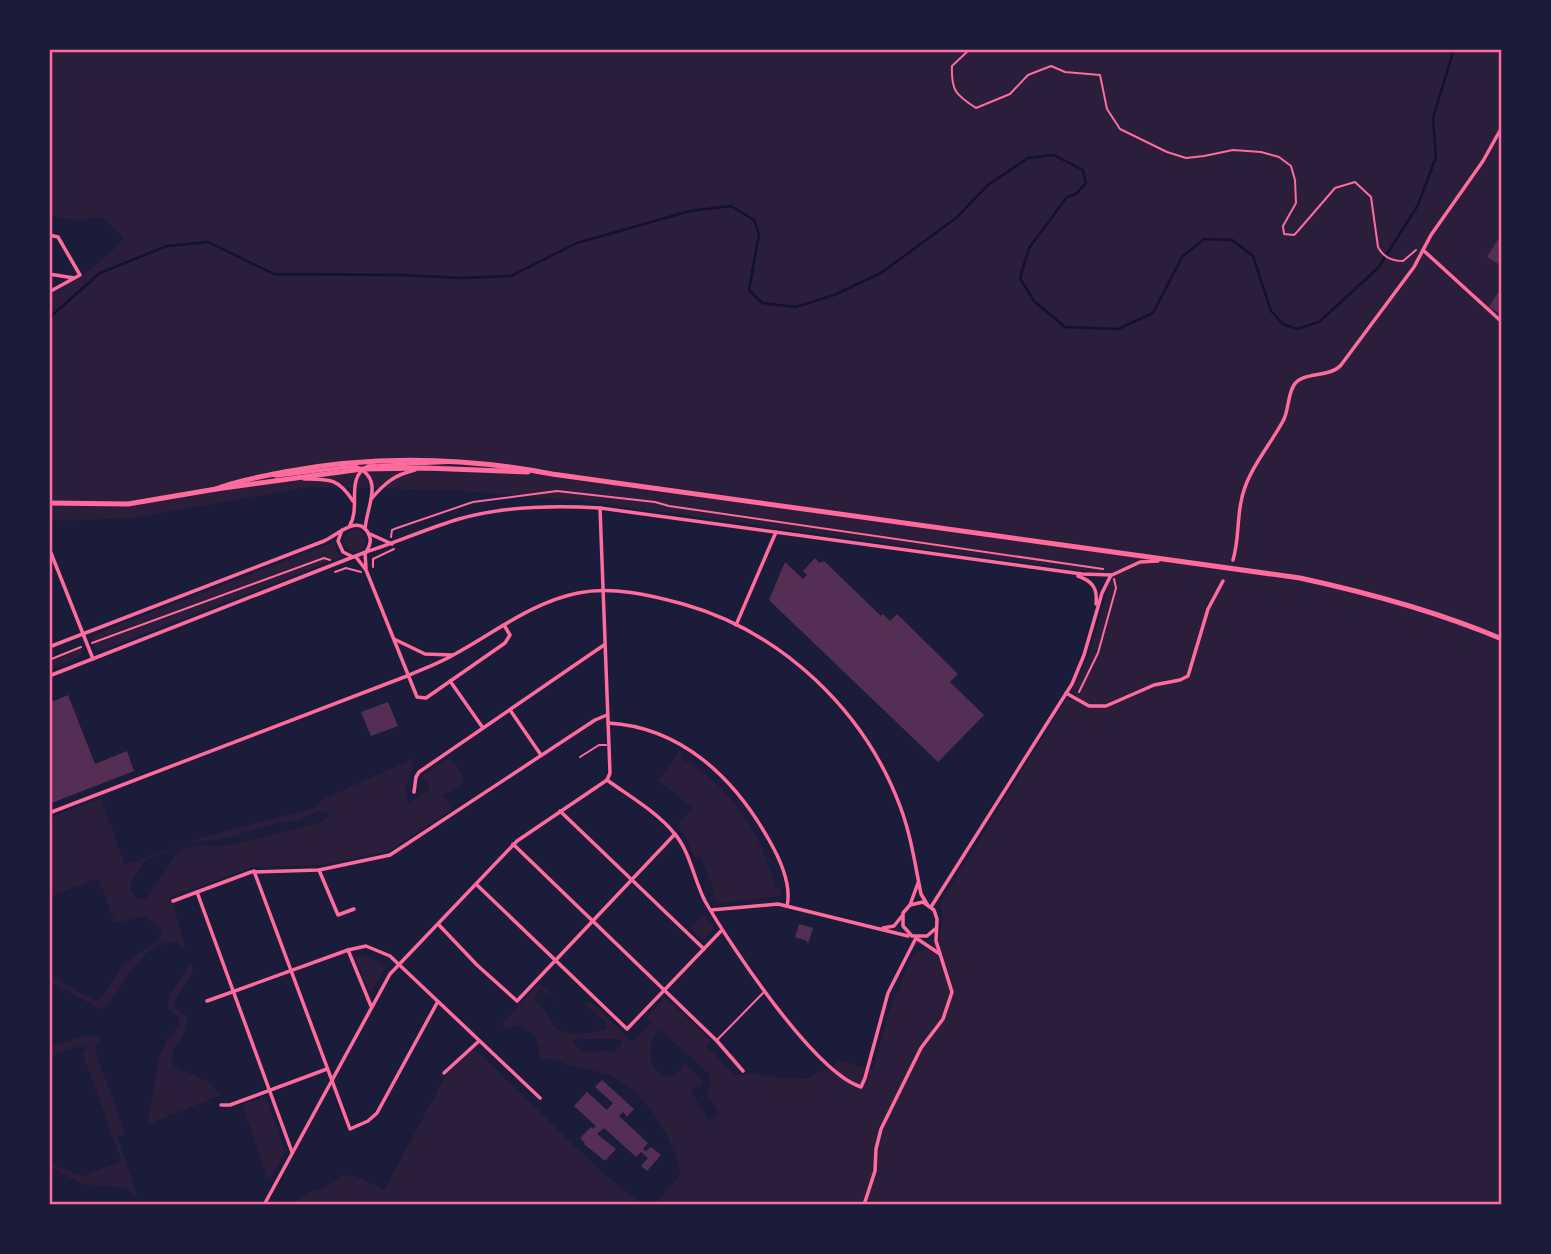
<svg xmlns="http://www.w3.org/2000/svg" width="1551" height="1254" font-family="Cabin,sans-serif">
<rect width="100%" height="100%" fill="#1b1b3a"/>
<g fill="#2a1e3b" fill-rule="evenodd">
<path d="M49 49H1502V1205H655L680 1174C673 1137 651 1101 619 1080 605 1071 587 1070 572 1066 557 1062 557 1057 541 1060L537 1057 540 1048 534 1035 517 1025 507 1029 502 1024 539 983 560 1004 542 990H538L534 997 535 1001C545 1008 546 1013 552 1023 562 1041 591 1032 606 1029V1023L586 1005 590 1001 633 1042 652 1023 647 1017 665 997 711 1041 706 1046 735 1075 760 1074 781 1078 807 1079 824 1070H834L836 1060 873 1070 888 1015 911 959 916 953 939 942 943 918 941 902 1066 700H1075L1076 696 1071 692 1089 655 1112 575 591 502 452 490 309 487 132 518 62 521 49 519V295L82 276 119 245 123 239 110 223 101 218 91 217 79 221 49 216ZM659 1029 710 1075V1085L707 1096 719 1114 709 1120 692 1093 691 1088 701 1085 703 1082 685 1063 676 1074 668 1077 654 1069C649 1056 648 1040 659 1029ZM572 1039H620L622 1041 621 1045 613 1052C595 1047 584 1060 572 1039Z"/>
<circle cx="355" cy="541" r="11"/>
<polygon points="334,542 337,552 343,557 332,561 328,557 322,557 90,642 96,634"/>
<polygon points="325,559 329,562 105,649 98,650 92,645"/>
<polygon points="83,648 80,657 49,670 49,661"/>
<path d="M680 751 682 759C732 787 761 832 775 887L781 888V896L719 903 710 898 715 893 701 857H694L686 837 677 825 692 808 658 780Z"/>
<path d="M450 758 464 778 462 780 463 783 443 796 452 809 389 851 321 865 253 867 171 897 186 949 173 941C132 948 127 990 101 1010L49 981V975L96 1001 100 1000 125 963 159 939 162 931 147 916 115 923 98 878 49 897V818L101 798 125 865 200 838 314 808 321 800 413 759 412 770 405 790 408 804 431 789 422 776ZM323 810 329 814 324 821 232 845 199 846 179 850 147 899H137L131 890V883L144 861 185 844 227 838 276 823 297 821Z"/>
<polygon points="704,915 714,930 703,940 691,928"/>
<polygon points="366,956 387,966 371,991 368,990 355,957"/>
<path d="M191 963 193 972 174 1002 176 1009 187 1017C188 1041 166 1045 174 1066 191 1076 210 1077 221 1095L147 1125 159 1058 167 1040 180 1027 179 1018 168 1008C167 990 183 978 191 963Z"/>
<polygon points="82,1036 101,1037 102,1040 95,1048 96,1054 125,1133 117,1137 138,1197 124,1188 82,1184 53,1169 49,1173 49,1163 83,1176 119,1162 121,1159 83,1055 87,1047 76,1047 49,1057 49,1048"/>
<path d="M473 1048C531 1099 581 1159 643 1205H291C306 1190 328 1189 344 1175L355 1176 384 1190 445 1077Z"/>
<polygon points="266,1097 285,1151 269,1181 242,1105"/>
</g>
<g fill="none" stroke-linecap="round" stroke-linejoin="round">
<polyline stroke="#12122b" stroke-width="2.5" points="49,318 100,273 167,246 208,242 274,274 401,275 462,278 511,276 577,243 690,211 731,206 754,220 759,234 749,290 762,303 796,307 834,295 881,273 956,218 988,185 1028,158 1054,155 1083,170 1086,183 1076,194 1067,197 1029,248 1020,278 1034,301 1065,327 1118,329 1153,313 1182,257 1204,239 1232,240 1253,256 1271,311 1283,324 1297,329 1319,322 1378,268 1418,205 1436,157 1433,118 1454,49"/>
</g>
<g fill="#542f53">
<polygon points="1502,233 1502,266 1487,257"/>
<polygon points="1502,286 1502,315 1489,307"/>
<polygon points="815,558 819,563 824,561 881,616 883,614 890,621 897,614 958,674 950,682 984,715 938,762 769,600 785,562 803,579 807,575 803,571"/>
<polygon points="68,695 95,764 127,751 134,771 49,804 49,703"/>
<polygon points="388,702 398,726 371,736 361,712"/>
<polygon points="799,924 813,928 808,944 807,941 795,937"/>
<polygon points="602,1080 634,1109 627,1117 623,1112 619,1116 648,1143 643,1149 646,1151 651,1147 661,1155 647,1171 641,1166 648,1158 641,1152 636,1157 604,1128 597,1134 616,1149 605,1161 584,1144 585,1143 580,1138 591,1127 593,1129 596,1126 574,1106 587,1092 607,1110 613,1103 595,1087"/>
</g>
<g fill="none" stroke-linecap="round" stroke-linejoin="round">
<g stroke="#ff6b9d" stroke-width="2">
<path d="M970 49 952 66C951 91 956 95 976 108L1010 94 1028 75 1051 66 1065 72 1100 75 1107 109 1120 129 1167 152 1186 158 1204 156 1233 150 1261 152 1279 157 1291 166 1295 180 1296 203 1283 226 1284 234 1294 235 1297 232 1335 188 1355 182 1371 197 1378 247C1383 257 1392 261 1403 261L1416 250"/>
<polyline points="391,537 392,530 397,528 473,502 557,491 655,502 669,506 1103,569"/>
<polyline points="373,567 373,559 394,549"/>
<polyline points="335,572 346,568 361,572"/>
<polyline points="92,643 324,558 330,560"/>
<polyline points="49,660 81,647"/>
<polyline points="1079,692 1098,653 1116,588 1114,579"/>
</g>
<g stroke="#ff6b9d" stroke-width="2">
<polyline points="580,757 599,745 606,745"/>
<polyline points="717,1040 765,991"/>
</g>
<g stroke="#ff6b9d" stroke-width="3.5">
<polyline points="49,235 58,237 80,275 49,292"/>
<polyline points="1423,250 1502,322"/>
<polyline points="49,274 74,278"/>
<path d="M276 476 355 466C385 479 367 504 365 529"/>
<path d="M304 479C329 479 338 478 353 501"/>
<path d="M371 499C385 483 394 475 415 470"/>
<polyline points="600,508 610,773 607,780"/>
<path d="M350 525C361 506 345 478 368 466L453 462"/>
<polyline points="370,534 392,544"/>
<polyline points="49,548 93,659"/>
<path d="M366 552C398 542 428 528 459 519 505 506 553 505 600 508L1082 574 1112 575 1140 562 1158 561"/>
<polyline points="365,553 366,568"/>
<polyline points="356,557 366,570 417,697 426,698 505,643 510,635 504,625"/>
<path d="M1233 560C1239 540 1237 521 1241 502 1246 472 1269 447 1283 421 1289 411 1287 396 1294 385 1303 371 1330 378 1341 365L1414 267 1431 235 1483 161 1502 127"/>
<path d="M1078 576C1092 581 1098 588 1096 604"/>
<polyline points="736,625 776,532"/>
<polyline points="394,639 425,654 452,655"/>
<path d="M49 647 324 541C336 536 360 512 369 535 372 541 370 546 366 552L353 557 343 552 338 541 342 530"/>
<polyline points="49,676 353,557"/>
<polyline points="450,681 483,728"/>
<polyline points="1066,693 1089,706 1106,706 1154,685 1180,680 1188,676 1208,609 1223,581"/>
<polyline points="510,710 541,755"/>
<path d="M608 723C682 727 735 779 769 840 780 859 792 884 787 906"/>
<path d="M607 780C629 796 657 812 674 833 690 851 694 880 705 901 730 945 814 1072 861 1087L865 1078 888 993 916 938 940 954"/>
<polyline points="414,792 416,777 419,772 604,645"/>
<polyline points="560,811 704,949"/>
<path d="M49 813 407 676C423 669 440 663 455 654 495 632 533 602 578 593 612 586 650 595 683 604 782 632 864 710 900 806 911 835 915 864 921 894L927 904"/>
<polyline points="513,844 717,1041 743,1071"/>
<polyline points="319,870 338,915 354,909"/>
<polyline points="254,871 350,1129 368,1121 377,1113 437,1003"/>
<polyline points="477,885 627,1029 722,930"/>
<polyline points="197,892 292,1152"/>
<polyline points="173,901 251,872 319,870 390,855 595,720 607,715"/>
<polyline points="910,905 918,883"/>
<polyline points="931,907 1072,684 1084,655 1102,593 1111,575"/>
<polyline points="711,910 778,904 908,936"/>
<polyline points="439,925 477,965 517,1001 675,834"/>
<polyline points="883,928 894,926 902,916"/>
<polyline points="348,950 371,1006"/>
<polyline points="207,1001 348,950 366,946 390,956 540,1098"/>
<polyline points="444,1073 479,1041"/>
<polyline points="221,1105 230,1105 327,1069"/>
<polyline points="264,1205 390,974 517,841 607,780"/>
<polyline points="864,1205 875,1171 876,1149 881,1129 921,1048 943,1019 952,992 936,941 937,919 934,910 923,902 910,905 903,913 903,926 912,936 927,936 935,929"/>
</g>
<g stroke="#ff6b9d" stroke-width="5">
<path d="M216 489C238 480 261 477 284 472 374 455 463 457 552 474L1300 578C1369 593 1436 611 1502 639"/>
<polyline points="49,503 128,504 216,489 362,469 425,468 528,472"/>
</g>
</g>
<rect width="1551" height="1254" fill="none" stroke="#1b1b3a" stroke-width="102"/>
<rect x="51" y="51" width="1449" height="1152" fill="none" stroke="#ff6b9d" stroke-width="2.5"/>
</svg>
